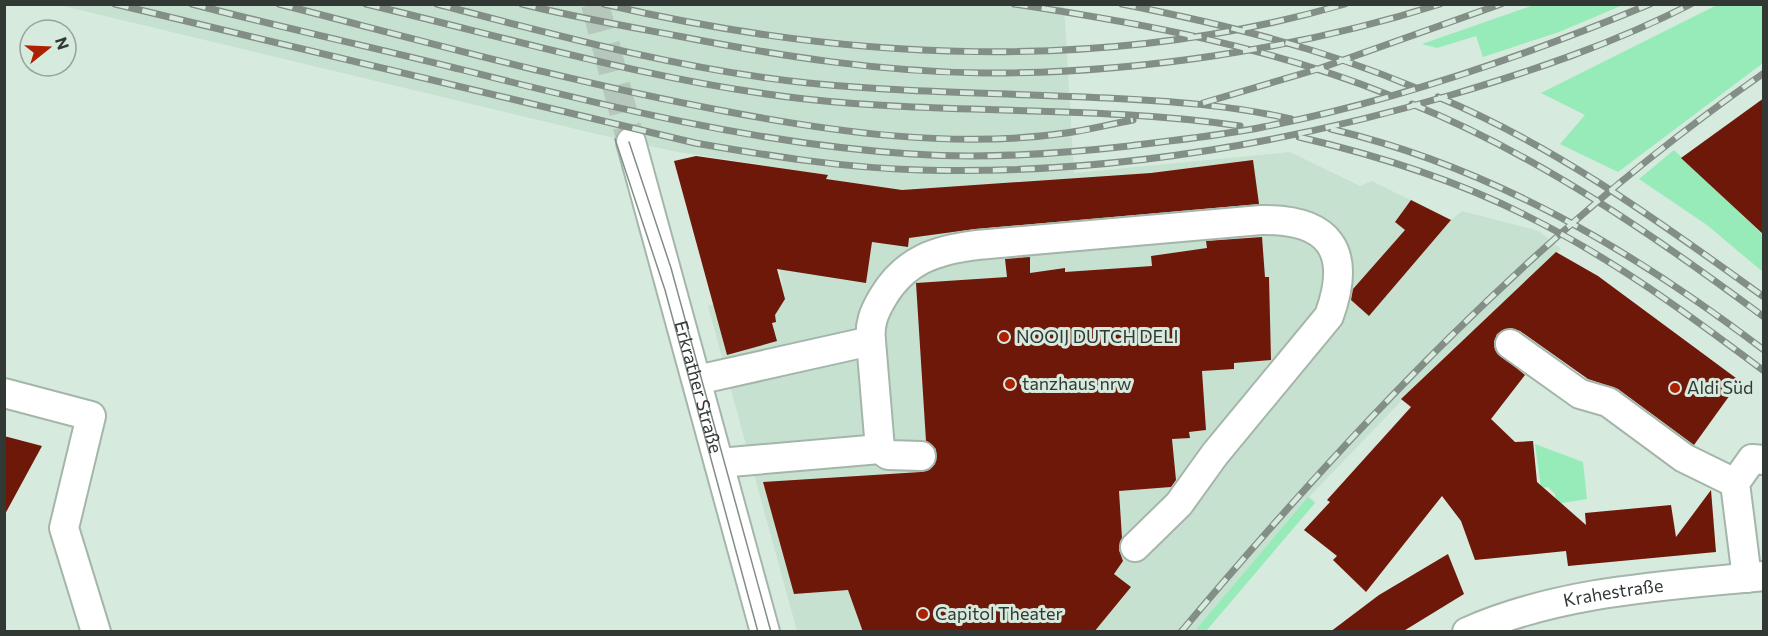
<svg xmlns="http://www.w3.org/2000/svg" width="1768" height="636" font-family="Commissioner,sans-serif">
<rect width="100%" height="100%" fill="#d7eade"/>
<polygon fill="#c7e1d0" points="59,5 1064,5 1074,173 1290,152 1360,186 1372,181 1451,220 1462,211 1539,231 1561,249 1435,366 1309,497 1315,502 1206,631 797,631 708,306 782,284 763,165 672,151 584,131"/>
<g fill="#96ebb9">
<polygon points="1537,4 1623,5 1559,32 1483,57 1476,36 1437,48 1422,44"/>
<polygon points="1717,5 1763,5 1763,63 1618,172 1560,144 1585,115 1541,93"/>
<polygon points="1674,150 1763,235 1763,272 1707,225 1639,179"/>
<polygon points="1535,444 1583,462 1587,499 1556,504 1555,494 1548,487 1541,488"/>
<polygon points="1308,497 1315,503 1206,631 1195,631"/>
</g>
<g fill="#6e180a">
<polygon points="1764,98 1764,235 1681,158"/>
<polygon points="696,156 828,175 826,179 902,190 1151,173 1253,160 1259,204 975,229 909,238 908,247 872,242 866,283 777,269 785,299 775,315 776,322 772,323 777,341 727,355 674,161"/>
<polygon points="1411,200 1451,220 1369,316 1351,300 1353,289 1405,230 1395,222"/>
<polygon points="1262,237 1265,277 1269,277 1271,360 1234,363 1234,369 1202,371 1206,430 1189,432 1190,438 1172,439 1176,480 1171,487 1119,491 1122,538 1119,550 1123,561 1114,574 1131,587 1094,632 863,632 848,590 794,594 763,482 921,472 929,470 935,464 936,449 926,441 916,283 1007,277 1005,259 1030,257 1030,273 1065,268 1065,272 1152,266 1151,256 1207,248 1206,241"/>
<polygon points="1556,252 1598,276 1740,381 1694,445 1618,389 1588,379 1520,331 1511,328 1497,334 1494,342 1495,350 1525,375 1491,419 1515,442 1533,441 1537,482 1586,525 1585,513 1671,505 1676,537 1711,490 1716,552 1568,566 1566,551 1475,560 1461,521 1442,496 1366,592 1333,560 1337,556 1304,530 1330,502 1327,500 1411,407 1401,399"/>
<polygon points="4,436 42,446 4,516"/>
<polygon points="1448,554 1464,594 1402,632 1330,632 1379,595"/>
</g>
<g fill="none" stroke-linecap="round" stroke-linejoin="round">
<polyline stroke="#b6c7bc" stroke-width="28" stroke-dasharray="28 14" stroke-linecap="butt" points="595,4 631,142"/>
<defs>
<g id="minor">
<path id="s1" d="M631 142 765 632"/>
<polyline points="871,341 880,449"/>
<polyline points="1510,344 1580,394 1608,402 1684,458 1735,483"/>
<path d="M697 380 871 341C869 324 874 312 883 297 905 260 936 250 977 245L1261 220C1329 219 1353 250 1329 316L1215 454 1179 504 1135 547"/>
<polyline points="4,393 91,416 64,528 96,632"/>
<polyline points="719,463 880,449 888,455 921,456"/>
<polyline points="1747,578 1735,483 1752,459 1764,460"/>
<path id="s2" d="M1467 632C1559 591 1663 586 1764 576"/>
</g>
</defs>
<use href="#minor" stroke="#a4b6aa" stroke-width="32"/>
<use href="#minor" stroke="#fff" stroke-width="28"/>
<g stroke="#828e86" stroke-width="1.5">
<polyline points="615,139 665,290 758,632"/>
<polyline points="629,142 671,268 771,632"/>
</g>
<defs>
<g id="rail">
<path d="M115 4 695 143C769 156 845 168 920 170 1101 175 1278 146 1451 95 1532 71 1615 43 1691 4"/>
<path d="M192 4C279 27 367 46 455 68 606 106 756 144 912 154 984 159 1058 154 1129 146 1174 140 1219 136 1263 127 1396 101 1525 56 1650 4"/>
<path d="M279 4C427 42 574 83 724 111 834 132 955 149 1066 133 1089 130 1111 124 1133 120"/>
<path d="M366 4C512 39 656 82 805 99 950 115 1096 105 1240 126"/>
<path d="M437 4C559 36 683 70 808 83 908 93 1007 93 1107 98 1168 101 1231 105 1291 119"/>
<path d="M522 4C573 17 625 26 678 36 779 56 881 72 984 73 1132 74 1299 49 1440 4"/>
<path d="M604 4C846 61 1104 74 1345 4"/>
<path d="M1014 4C1141 23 1270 47 1389 95"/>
<path d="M1122 4C1223 24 1321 48 1416 88"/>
<path d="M1438 97C1556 146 1661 223 1764 297"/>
<polyline points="1203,103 1318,69 1501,4"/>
<path d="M1412 104C1538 155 1655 236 1764 317"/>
<path d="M1331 129C1494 168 1632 250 1764 350"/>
<path d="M1299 137C1376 155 1456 180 1527 216 1612 258 1688 314 1764 371"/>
<path d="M1181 632C1355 425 1541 228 1764 73"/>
</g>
</defs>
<use href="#rail" stroke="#828e86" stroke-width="7"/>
<use href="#rail" stroke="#d7eade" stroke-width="4.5" stroke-dasharray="14" stroke-linecap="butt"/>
</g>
<g fill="#ae2004" stroke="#d7eade" stroke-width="2">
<circle cx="1004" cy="337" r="6"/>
<circle cx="1010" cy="384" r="6"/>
<circle cx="1675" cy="388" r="6"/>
<circle cx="923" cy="614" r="6"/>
</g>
<g text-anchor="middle" stroke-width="6" stroke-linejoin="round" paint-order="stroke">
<g font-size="18" fill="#323935" stroke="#d7eade" text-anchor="start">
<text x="1016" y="343">NOOIJ DUTCH DELI</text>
<text x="1022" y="390">tanzhaus nrw</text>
<text x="1687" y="394">Aldi Süd</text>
<text x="935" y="620">Capitol Theater</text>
</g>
<g font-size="18" fill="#323935" stroke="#d7eade">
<text dy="6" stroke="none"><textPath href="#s1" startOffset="254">Erkrather Straße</textPath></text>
<text dy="6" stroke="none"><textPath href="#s2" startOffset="152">Krahestraße</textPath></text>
</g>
</g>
<rect width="1768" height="636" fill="none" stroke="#323935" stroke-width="12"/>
<g transform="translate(48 48) rotate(72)"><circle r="28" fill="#d7eade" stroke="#95a39a" stroke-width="1.5"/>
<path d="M0-4.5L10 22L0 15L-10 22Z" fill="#ae2004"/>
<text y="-9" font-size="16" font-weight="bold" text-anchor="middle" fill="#323935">N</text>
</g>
</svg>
